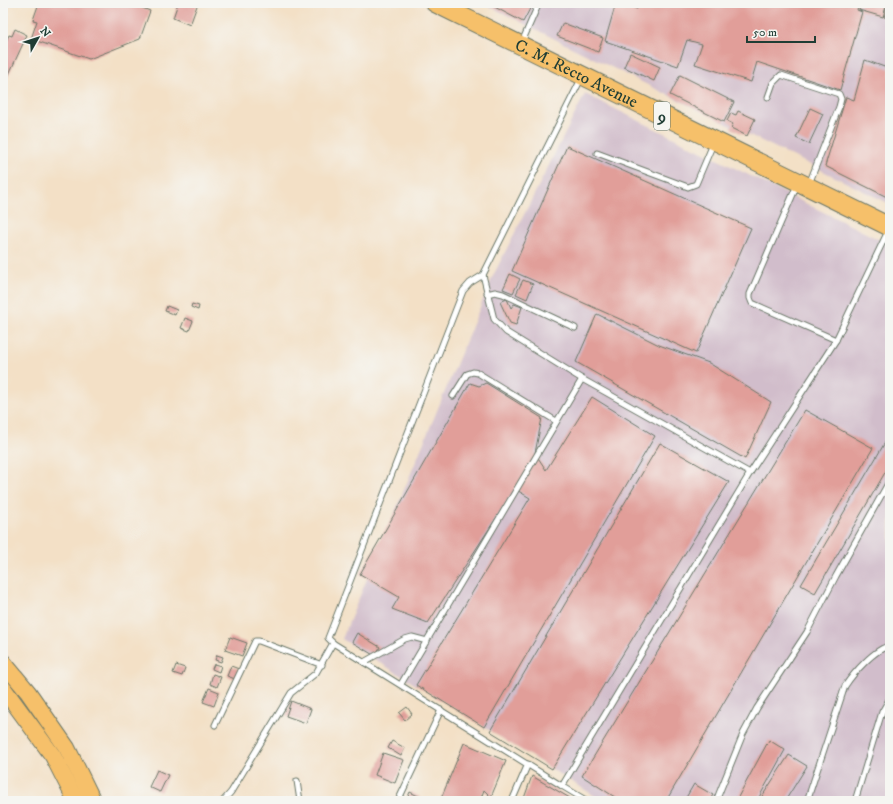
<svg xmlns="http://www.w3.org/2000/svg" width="893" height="804" font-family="'IM FELL DW Pica',serif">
<rect width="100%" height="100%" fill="#f6f6f2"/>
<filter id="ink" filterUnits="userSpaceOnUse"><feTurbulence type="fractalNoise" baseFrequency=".025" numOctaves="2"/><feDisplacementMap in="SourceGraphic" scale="8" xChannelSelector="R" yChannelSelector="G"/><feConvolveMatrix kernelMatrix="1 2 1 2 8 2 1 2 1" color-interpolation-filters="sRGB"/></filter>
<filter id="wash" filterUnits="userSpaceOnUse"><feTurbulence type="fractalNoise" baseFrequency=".012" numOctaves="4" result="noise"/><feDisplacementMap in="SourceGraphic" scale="16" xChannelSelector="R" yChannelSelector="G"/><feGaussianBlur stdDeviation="0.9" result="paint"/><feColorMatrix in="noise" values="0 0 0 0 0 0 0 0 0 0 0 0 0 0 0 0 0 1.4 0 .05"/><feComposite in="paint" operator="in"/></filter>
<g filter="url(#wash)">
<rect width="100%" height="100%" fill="#f3e0c6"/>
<g fill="#d1bdcb">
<polygon points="483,3 890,3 890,204 601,62"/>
<polygon points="585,94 890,245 890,801 603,801 342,639 493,276"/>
</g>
<g id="blocks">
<g fill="#e19e99">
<polygon points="39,3 141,3 140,7 150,11 140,39 89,59 31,39 37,21 33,20"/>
<polygon points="178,3 198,3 190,25 173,18"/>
<polygon points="487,3 533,3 523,22"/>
<polygon points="616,3 622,3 637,9 639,3 859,3 857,10 862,12 840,90 757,62 751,82 695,64 702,44 687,40 678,66 605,41"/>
<polygon points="861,3 887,3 883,17 859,10"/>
<polygon points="889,3 890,3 890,19 884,17"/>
<polygon points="563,23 603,38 598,52 557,36"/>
<polygon points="15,29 27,35 4,85 3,47 9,35 12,36"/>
<polygon points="630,53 660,67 654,81 624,67"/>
<polygon points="865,60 890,69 890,189 887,197 825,166 846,97 854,100"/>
<polygon points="680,75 734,102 724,122 670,95"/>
<polygon points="810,108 823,114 809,144 796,138"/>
<polygon points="738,111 755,119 747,136 731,128 733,124 727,121 731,113 736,115"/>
<polygon points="567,146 751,228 696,353 512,271"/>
<polygon points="510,274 520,279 513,293 503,289"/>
<polygon points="523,280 533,284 527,299 516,294"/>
<polygon points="507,299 511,308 514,304 522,307 516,325 510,323 500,302"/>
<polygon points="192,304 199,306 198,310 191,307"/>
<polygon points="167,306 177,310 175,315 165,311"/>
<polygon points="597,314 659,345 709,363 771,402 745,459 576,362"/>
<polygon points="185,318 193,321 189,331 181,328"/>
<polygon points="470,383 479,386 486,383 542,418 535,453 546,470 592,397 655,436 484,727 416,685 530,498 515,489 428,623 392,609 399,597 360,574"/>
<polygon points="805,410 873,448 666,801 621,801 582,776"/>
<polygon points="890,434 890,464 815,593 801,585"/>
<polygon points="660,443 729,482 552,769 490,731"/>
<polygon points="357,633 380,647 375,656 352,642"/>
<polygon points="230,637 247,643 242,656 225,650"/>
<polygon points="217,655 223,657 221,662 215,660"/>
<polygon points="214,664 221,666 219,672 212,669"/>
<polygon points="176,665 185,668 182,676 173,673"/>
<polygon points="231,666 239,669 235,679 227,676"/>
<polygon points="213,674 221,677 217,687 210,684"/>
<polygon points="209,688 219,692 214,706 203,702"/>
<polygon points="291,701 311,709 306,723 286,716"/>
<polygon points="407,707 412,714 405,720 399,713"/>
<polygon points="769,740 785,750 757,801 740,801 737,799"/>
<polygon points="392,741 405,748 401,756 388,748"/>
<polygon points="464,743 506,761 491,797 484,790 480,801 440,801"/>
<polygon points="383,753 404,760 395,783 375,775"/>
<polygon points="789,755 807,766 785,801 759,801"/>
<polygon points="157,770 168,775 160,792 149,787"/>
<polygon points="532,776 575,801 523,801"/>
<polygon points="694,784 713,795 709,801 684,801"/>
<polygon points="410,792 420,797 418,801 406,801"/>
</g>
</g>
</g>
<g filter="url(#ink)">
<use href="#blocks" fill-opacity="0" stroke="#697667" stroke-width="1"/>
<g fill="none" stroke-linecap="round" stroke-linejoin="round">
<defs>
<g id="lane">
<polyline points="522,42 539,3"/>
<polyline points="581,79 483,275 494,319 506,332 582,379 750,473 562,786 587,801"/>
<polyline points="768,97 773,83 781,75 839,94 841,99 839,107 809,184"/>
<polyline points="597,153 688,187 696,184 713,144"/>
<polyline points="797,185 750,294 750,298 752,303 836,340 889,229"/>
<polyline points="483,275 470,283 463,291 328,638 333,643 562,786"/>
<polyline points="487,294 495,292 503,294 575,328"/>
<polyline points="453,396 467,374 473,372 478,373 556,421"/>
<polyline points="750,473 836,340"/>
<polyline points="364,662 405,639 412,637 427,641"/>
<polyline points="401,684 582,379"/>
<polyline points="215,725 255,641 259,641 322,665"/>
<polyline points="297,781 300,801"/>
<polyline points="223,801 231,792 291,693 316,673 333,643"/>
<polyline points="398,801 441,710"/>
<polyline points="512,801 528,764"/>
<polyline points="716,801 743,734 757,708 807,632 836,576 890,480"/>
<path d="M807 801 845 686C853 674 875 648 890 646"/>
<polyline points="855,801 882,712 890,698"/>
</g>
<g id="primary">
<polyline points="3,662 28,692 67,748 93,801"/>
<polyline points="3,688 53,756 76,801"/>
</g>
<g id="highway">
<path id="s1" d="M435 3 890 227"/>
</g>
</defs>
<use href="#lane" stroke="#697667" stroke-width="7"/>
<use href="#primary" stroke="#697667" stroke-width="18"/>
<use href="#highway" stroke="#697667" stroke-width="20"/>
<use href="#lane" stroke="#fff" stroke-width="5"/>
<use href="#primary" stroke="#f6c06b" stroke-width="16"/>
<use href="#highway" stroke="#f6c06b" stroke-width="18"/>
</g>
</g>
<g text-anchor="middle" stroke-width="3" stroke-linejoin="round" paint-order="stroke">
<rect fill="#f6f6f2" stroke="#60746d" stroke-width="1" x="654" y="102" width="16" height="28" rx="3"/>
<g font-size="16" font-weight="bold" fill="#1f3d34">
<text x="662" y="122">9</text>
</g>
<g font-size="17" fill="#1f3d34" stroke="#f6f6f2">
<text dy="6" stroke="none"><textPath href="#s1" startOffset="158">C. M. Recto Avenue</textPath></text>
</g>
</g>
<rect width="893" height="804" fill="none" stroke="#f6f6f2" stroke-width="16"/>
<g transform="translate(38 38) rotate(51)" stroke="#f6f6f2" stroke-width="3" paint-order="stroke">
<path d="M0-3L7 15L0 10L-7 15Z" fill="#1f3d34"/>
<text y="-6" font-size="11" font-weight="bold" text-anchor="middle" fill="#1f3d34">N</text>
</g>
<path d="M747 36v6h68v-6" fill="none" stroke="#1f3d34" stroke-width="2"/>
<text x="753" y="36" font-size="12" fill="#1f3d34" stroke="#f6f6f2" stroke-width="3" paint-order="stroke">50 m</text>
</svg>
